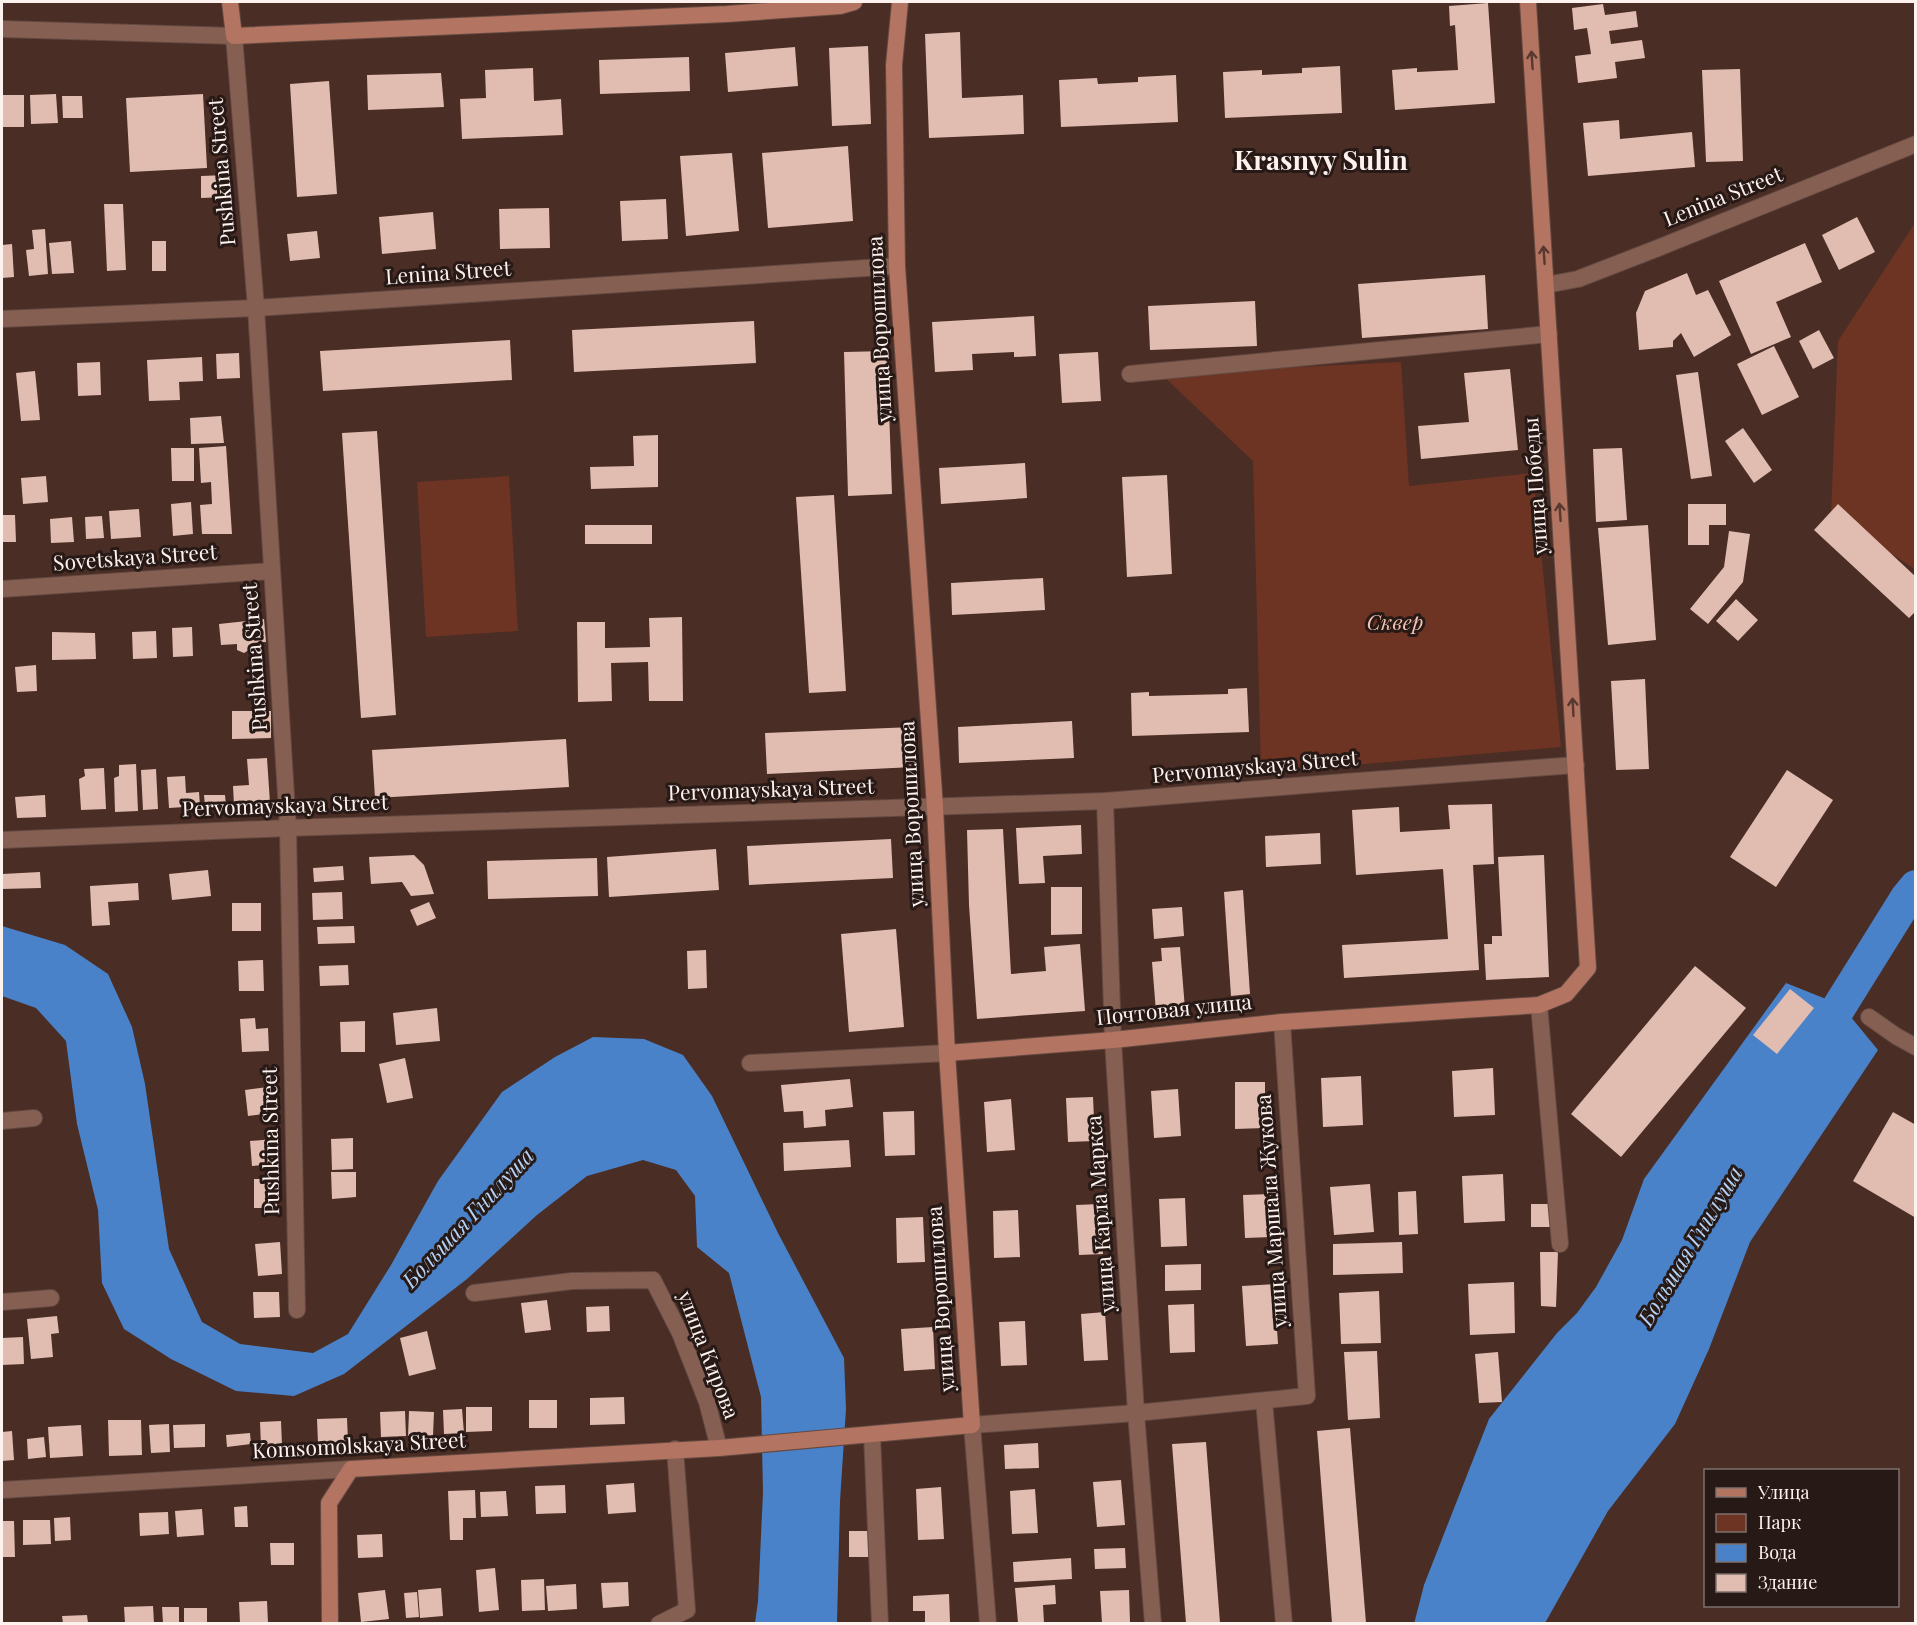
<svg xmlns="http://www.w3.org/2000/svg" width="1917" height="1625" font-family="'Playfair Display',serif">
<rect width="100%" height="100%" fill="#4a2d25"/>
<g fill="#6d3423">
<polygon points="1915,223 1915,569 1831,515 1838,341"/>
<polygon points="1401,362 1409,486 1533,473 1561,747 1261,773 1253,461 1161,374"/>
<polygon points="509,476 518,631 426,637 417,482"/>
</g>
<g fill="#4a82c9">
<polygon points="2,926 65,945 108,974 132,1027 145,1084 169,1249 202,1322 240,1344 313,1353 348,1334 391,1265 438,1181 502,1092 555,1057 593,1037 644,1039 683,1055 712,1096 778,1233 844,1358 846,1409 840,1501 837,1623 755,1623 758,1601 763,1492 761,1397 729,1273 697,1247 695,1196 676,1170 643,1160 587,1176 537,1215 467,1279 344,1374 294,1396 236,1391 171,1359 124,1329 102,1283 98,1210 77,1124 66,1041 36,1008 2,996"/>
<polygon points="1786,983 1841,1005 1878,1050 1750,1242 1709,1349 1675,1424 1608,1511 1545,1623 1414,1624 1424,1585 1489,1419 1557,1333 1577,1313 1596,1287 1622,1240 1644,1179"/>
</g>
<g fill="none" stroke-linecap="round" stroke-linejoin="round">
<polyline stroke="#4a82c9" stroke-width="34" points="1816,1044 1907,898 1916,887"/>
</g>
<g fill="#e1bcb1">
<polygon points="1488,3 1495,103 1395,110 1392,70 1417,68 1417,72 1458,70 1455,25 1450,26 1449,6"/>
<polygon points="1603,4 1605,15 1636,11 1638,27 1609,31 1611,44 1642,40 1645,58 1615,62 1617,78 1578,83 1575,56 1591,54 1587,28 1574,30 1572,8"/>
<polygon points="960,32 962,98 1023,95 1024,134 929,138 925,34"/>
<polygon points="868,46 871,124 832,126 829,48"/>
<polygon points="795,47 798,86 728,92 725,53"/>
<polygon points="689,57 690,91 600,94 599,60"/>
<polygon points="1340,66 1342,113 1225,118 1223,72 1262,70 1262,75 1302,73 1302,68"/>
<polygon points="533,68 534,101 561,99 563,135 462,139 460,99 486,98 485,70"/>
<polygon points="1740,69 1743,161 1706,162 1702,70"/>
<polygon points="441,73 444,107 368,110 367,75"/>
<polygon points="1176,75 1178,122 1061,127 1059,80 1097,78 1098,84 1138,82 1138,77"/>
<polygon points="329,81 337,194 297,197 290,84"/>
<polygon points="56,94 58,123 31,124 30,95"/>
<polygon points="203,94 207,168 130,172 126,98"/>
<rect x="2" y="95" width="22" height="32"/>
<polygon points="62,96 82,96 83,118 63,118"/>
<polygon points="1619,120 1620,139 1692,132 1695,167 1588,176 1583,123"/>
<polygon points="848,146 853,221 768,228 762,153"/>
<polygon points="732,153 739,231 686,236 680,156"/>
<polygon points="226,175 226,197 201,198 201,176"/>
<polygon points="666,199 668,239 622,241 620,201"/>
<polygon points="104,204 123,204 126,270 107,271"/>
<polygon points="549,208 550,248 500,249 499,209"/>
<polygon points="433,212 436,249 382,254 379,217"/>
<polygon points="1857,217 1875,252 1839,270 1822,235"/>
<polygon points="45,229 48,274 29,276 26,250 34,249 32,230"/>
<polygon points="317,231 320,258 290,261 287,234"/>
<polygon points="71,241 74,273 52,274 49,243"/>
<rect x="152" y="241" width="14" height="30"/>
<polygon points="1805,243 1822,282 1776,302 1791,337 1751,354 1719,281"/>
<polygon points="12,244 14,277 2,278 2,245"/>
<polygon points="1687,273 1696,295 1708,290 1731,335 1694,357 1681,333 1673,341 1673,347 1639,350 1636,313 1645,291"/>
<polygon points="1485,275 1488,329 1362,338 1358,284"/>
<polygon points="1255,301 1257,346 1150,350 1148,306"/>
<polygon points="1034,316 1036,356 1014,357 1014,352 972,354 973,370 935,372 932,322"/>
<polygon points="754,321 756,363 574,372 572,330"/>
<polygon points="1819,330 1834,358 1813,369 1799,341"/>
<polygon points="510,340 512,380 323,391 320,351"/>
<polygon points="1774,346 1799,397 1762,415 1737,364"/>
<polygon points="887,351 892,494 848,496 844,352"/>
<polygon points="1098,352 1101,401 1062,403 1059,354"/>
<polygon points="239,353 240,378 217,379 216,354"/>
<polygon points="202,357 203,381 179,382 180,400 149,401 147,360"/>
<polygon points="100,362 101,395 78,396 77,363"/>
<polygon points="1510,369 1518,450 1421,459 1418,426 1469,422 1464,373"/>
<polygon points="35,371 40,420 21,421 16,373"/>
<polygon points="1698,372 1712,476 1691,479 1676,375"/>
<polygon points="221,416 224,443 191,444 190,418"/>
<polygon points="1743,428 1772,470 1754,483 1725,441"/>
<polygon points="377,431 396,715 361,718 342,433"/>
<polygon points="658,435 658,487 591,489 590,467 634,466 633,436"/>
<polygon points="226,446 232,534 202,534 200,505 212,504 211,482 201,483 199,448"/>
<polygon points="171,448 194,448 194,481 172,481"/>
<polygon points="1622,448 1627,520 1596,522 1593,449"/>
<polygon points="1025,463 1027,498 941,504 939,468"/>
<polygon points="1167,475 1172,574 1127,577 1122,477"/>
<polygon points="46,476 48,502 23,504 21,478"/>
<polygon points="834,495 846,691 809,693 796,497"/>
<polygon points="191,502 193,534 173,536 171,504"/>
<polygon points="1688,504 1726,504 1726,525 1709,525 1709,545 1688,545"/>
<polygon points="1838,504 1916,577 1916,611 1909,618 1814,530"/>
<polygon points="139,509 141,537 111,539 109,511"/>
<polygon points="2,515 15,515 16,542 2,542"/>
<polygon points="102,516 104,538 86,539 85,517"/>
<polygon points="72,517 74,542 51,543 50,519"/>
<rect x="585" y="525" width="67" height="19"/>
<polygon points="1648,525 1656,640 1608,645 1598,528"/>
<polygon points="1729,531 1750,534 1743,582 1708,624 1690,609 1724,567"/>
<polygon points="1043,578 1045,610 952,615 951,583"/>
<polygon points="1736,599 1758,620 1738,641 1716,621"/>
<polygon points="682,617 683,701 649,701 648,662 611,663 612,701 578,702 577,622 605,622 605,648 650,647 649,618"/>
<polygon points="264,619 266,642 252,643 249,650 244,653 237,650 237,644 221,645 219,624"/>
<polygon points="192,627 193,656 173,657 172,628"/>
<polygon points="156,631 157,658 133,659 132,632"/>
<polygon points="52,632 95,633 96,659 52,660"/>
<polygon points="36,665 37,691 17,692 15,667"/>
<polygon points="1645,679 1649,769 1616,770 1611,681"/>
<polygon points="1247,688 1249,732 1132,736 1131,693 1149,692 1149,696 1228,694 1228,689"/>
<polygon points="232,711 271,711 271,738 232,739"/>
<polygon points="1072,721 1074,758 959,763 958,727"/>
<polygon points="913,727 914,767 767,774 765,733"/>
<polygon points="566,739 569,787 375,798 372,750"/>
<polygon points="267,758 270,803 234,805 233,786 249,785 247,759"/>
<polygon points="136,764 138,811 115,812 114,778 119,776 119,765"/>
<polygon points="104,768 106,809 81,810 79,779 85,776 84,769"/>
<polygon points="156,769 158,809 143,810 141,770"/>
<polygon points="1787,770 1833,800 1776,887 1730,857"/>
<polygon points="185,776 186,793 199,792 200,806 169,808 167,777"/>
<polygon points="45,795 46,817 17,818 15,797"/>
<polygon points="204,795 225,795 226,806 205,806"/>
<polygon points="1492,804 1494,864 1473,865 1479,970 1344,978 1342,945 1448,939 1443,869 1356,875 1352,810 1399,807 1400,832 1450,829 1448,805"/>
<polygon points="1081,825 1082,854 1043,856 1045,883 1019,884 1016,828"/>
<polygon points="1003,829 1011,974 1046,971 1044,947 1080,944 1085,1011 977,1019 969,905 967,830"/>
<polygon points="1320,833 1321,864 1266,867 1265,836"/>
<polygon points="891,839 893,878 749,885 747,846"/>
<polygon points="716,849 719,890 609,897 607,857"/>
<polygon points="414,855 424,865 434,894 411,896 402,882 371,884 369,857"/>
<polygon points="1544,855 1549,977 1486,980 1484,944 1492,944 1492,936 1502,936 1498,857"/>
<polygon points="597,858 598,896 488,899 487,861"/>
<polygon points="343,866 344,880 314,882 313,868"/>
<polygon points="208,870 211,896 172,900 169,874"/>
<polygon points="40,872 41,888 2,889 2,874"/>
<polygon points="138,883 139,900 108,902 110,925 92,926 90,886"/>
<polygon points="1051,887 1082,887 1082,934 1051,935"/>
<polygon points="1243,890 1250,994 1231,996 1224,892"/>
<polygon points="342,892 343,919 313,920 312,893"/>
<polygon points="429,902 436,918 417,926 410,910"/>
<rect x="232" y="903" width="29" height="28"/>
<polygon points="1182,907 1184,936 1154,939 1152,909"/>
<polygon points="354,926 355,943 318,944 317,927"/>
<polygon points="896,929 904,1027 849,1032 841,934"/>
<polygon points="1180,947 1185,1009 1156,1012 1152,962 1162,961 1161,948"/>
<polygon points="706,950 707,988 688,989 687,951"/>
<polygon points="263,960 264,991 239,991 238,961"/>
<polygon points="348,965 349,985 320,986 319,966"/>
<polygon points="1695,966 1746,1008 1621,1157 1571,1114"/>
<polygon points="1790,989 1814,1008 1777,1054 1753,1035"/>
<polygon points="437,1008 440,1041 396,1045 393,1013"/>
<polygon points="255,1018 256,1029 268,1028 269,1051 242,1052 240,1019"/>
<polygon points="365,1021 365,1052 341,1052 340,1022"/>
<polygon points="405,1058 413,1098 387,1103 379,1064"/>
<polygon points="1493,1068 1495,1115 1454,1117 1452,1071"/>
<polygon points="1361,1076 1363,1125 1323,1127 1321,1078"/>
<polygon points="850,1079 853,1107 825,1110 826,1126 804,1128 803,1111 784,1112 781,1085"/>
<polygon points="1235,1082 1265,1082 1265,1128 1235,1129"/>
<polygon points="268,1087 271,1113 248,1116 245,1090"/>
<polygon points="1178,1089 1181,1136 1154,1138 1151,1091"/>
<polygon points="1093,1097 1095,1141 1068,1142 1066,1098"/>
<polygon points="1011,1099 1015,1150 987,1152 984,1102"/>
<polygon points="914,1111 915,1155 885,1156 883,1112"/>
<polygon points="1893,1112 1916,1125 1916,1218 1853,1181"/>
<polygon points="353,1138 353,1169 332,1170 331,1139"/>
<polygon points="274,1139 275,1164 252,1166 250,1141"/>
<polygon points="849,1140 851,1167 784,1171 783,1143"/>
<polygon points="331,1172 356,1172 356,1197 332,1199"/>
<polygon points="1503,1174 1505,1221 1464,1223 1462,1176"/>
<rect x="254" y="1179" width="23" height="29"/>
<polygon points="1370,1184 1374,1232 1334,1235 1330,1187"/>
<polygon points="1416,1191 1418,1234 1399,1235 1398,1192"/>
<polygon points="1271,1194 1272,1237 1245,1238 1243,1195"/>
<polygon points="1185,1198 1187,1246 1161,1247 1159,1199"/>
<polygon points="1100,1204 1103,1254 1079,1255 1076,1205"/>
<rect x="1531" y="1204" width="19" height="23"/>
<polygon points="1018,1210 1020,1257 994,1258 993,1211"/>
<polygon points="923,1217 925,1262 897,1263 896,1218"/>
<polygon points="280,1242 282,1274 258,1276 255,1244"/>
<polygon points="1402,1242 1403,1273 1333,1275 1333,1244"/>
<polygon points="1540,1252 1558,1252 1556,1307 1541,1306"/>
<polygon points="1201,1264 1201,1290 1165,1291 1165,1265"/>
<polygon points="1514,1282 1515,1333 1470,1335 1468,1284"/>
<polygon points="1274,1284 1278,1344 1246,1346 1242,1286"/>
<polygon points="1379,1291 1381,1343 1341,1344 1339,1293"/>
<polygon points="253,1292 279,1292 280,1317 254,1318"/>
<polygon points="547,1300 551,1330 525,1333 521,1303"/>
<polygon points="1194,1304 1195,1352 1170,1353 1168,1305"/>
<polygon points="609,1306 610,1331 587,1332 586,1307"/>
<polygon points="1105,1312 1108,1360 1084,1361 1081,1314"/>
<polygon points="57,1316 59,1333 51,1334 53,1357 31,1359 27,1319"/>
<polygon points="1025,1321 1027,1365 1001,1366 999,1322"/>
<polygon points="933,1327 935,1369 904,1371 901,1329"/>
<polygon points="427,1331 436,1369 409,1376 400,1338"/>
<polygon points="23,1337 24,1364 2,1365 2,1338"/>
<polygon points="1377,1351 1380,1418 1348,1420 1344,1352"/>
<polygon points="1498,1352 1502,1402 1479,1403 1475,1354"/>
<polygon points="624,1397 625,1424 590,1425 590,1398"/>
<rect x="529" y="1400" width="28" height="28"/>
<polygon points="466,1407 492,1407 492,1431 466,1432"/>
<polygon points="462,1409 464,1433 444,1434 443,1410"/>
<polygon points="405,1411 406,1436 381,1437 380,1412"/>
<polygon points="409,1411 434,1412 433,1436 408,1436"/>
<polygon points="347,1418 348,1442 318,1443 317,1419"/>
<polygon points="108,1420 141,1420 142,1455 109,1456"/>
<polygon points="281,1421 282,1445 261,1446 260,1422"/>
<polygon points="169,1424 170,1452 151,1453 149,1425"/>
<polygon points="205,1424 205,1447 174,1448 173,1425"/>
<polygon points="81,1425 83,1456 50,1458 48,1427"/>
<polygon points="1350,1428 1366,1623 1332,1623 1317,1431"/>
<polygon points="12,1431 14,1460 2,1461 2,1432"/>
<polygon points="250,1433 251,1444 227,1447 226,1435"/>
<polygon points="44,1437 46,1457 28,1459 27,1439"/>
<polygon points="1206,1442 1220,1623 1186,1623 1172,1444"/>
<polygon points="1038,1443 1039,1468 1005,1469 1004,1445"/>
<polygon points="1121,1480 1125,1525 1097,1527 1093,1482"/>
<polygon points="634,1483 636,1512 608,1514 606,1485"/>
<polygon points="565,1485 566,1513 536,1514 535,1486"/>
<polygon points="941,1487 944,1539 918,1540 916,1489"/>
<polygon points="1035,1489 1038,1533 1012,1534 1010,1491"/>
<polygon points="475,1490 476,1518 463,1518 463,1540 450,1540 448,1491"/>
<polygon points="506,1491 508,1516 481,1517 480,1492"/>
<polygon points="247,1506 248,1527 235,1527 234,1507"/>
<polygon points="202,1509 204,1535 177,1537 175,1511"/>
<polygon points="168,1512 169,1534 140,1536 139,1513"/>
<polygon points="70,1517 71,1540 55,1541 54,1518"/>
<polygon points="23,1520 50,1520 51,1544 23,1545"/>
<polygon points="2,1521 14,1521 15,1557 2,1557"/>
<rect x="849" y="1531" width="22" height="26"/>
<polygon points="382,1534 383,1557 358,1558 357,1535"/>
<polygon points="270,1543 294,1543 294,1565 271,1565"/>
<polygon points="1125,1548 1126,1568 1095,1569 1094,1549"/>
<polygon points="1071,1558 1072,1579 1014,1582 1013,1562"/>
<polygon points="495,1568 499,1610 479,1612 476,1570"/>
<polygon points="544,1579 545,1610 522,1611 521,1580"/>
<polygon points="628,1582 629,1606 603,1608 601,1583"/>
<polygon points="576,1584 577,1609 548,1611 546,1586"/>
<polygon points="1055,1585 1056,1604 1043,1605 1044,1623 1018,1623 1015,1588"/>
<polygon points="441,1588 443,1616 420,1618 418,1590"/>
<polygon points="385,1590 389,1619 361,1622 358,1593"/>
<polygon points="1129,1590 1130,1623 1102,1623 1100,1591"/>
<polygon points="417,1592 419,1617 406,1618 404,1593"/>
<polygon points="949,1594 950,1623 925,1623 925,1611 913,1611 913,1596"/>
<polygon points="267,1601 268,1623 240,1623 239,1602"/>
<polygon points="153,1606 154,1623 125,1623 124,1607"/>
<polygon points="162,1607 179,1607 179,1623 163,1623"/>
<rect x="184" y="1608" width="23" height="15"/>
<polygon points="87,1615 88,1623 63,1623 62,1616"/>
</g>
<g fill="none" stroke-linecap="round" stroke-linejoin="round">
<defs>
<g id="minor">
<polyline points="234,36 256,308 288,828 297,1310"/>
<polyline points="1546,285 1578,279 1658,248 1916,144"/>
<polyline points="2,319 256,308 897,266"/>
<polyline points="1130,374 1549,334"/>
<polyline points="2,589 272,571"/>
<polyline points="1105,801 1113,1040 1136,1413 1153,1624"/>
<polyline points="2,840 288,828 1105,801 1344,782 1576,765"/>
<polyline points="1539,1005 1560,1244"/>
<polyline points="1869,1017 1896,1036 1916,1047"/>
<polyline points="2,1121 34,1118"/>
<polyline points="474,1293 572,1281 653,1280 680,1333 707,1402 719,1448"/>
<polyline points="2,1302 51,1298"/>
<polyline points="1264,1401 1284,1624"/>
<polyline points="872,1435 880,1624"/>
<polyline points="2,1490 351,1469"/>
<polyline points="659,1624 687,1610 675,1449"/>
<polyline points="988,1624 972,1425 1136,1413 1307,1396 1282,1022"/>
</g>
<g id="tertiary">
<polyline points="2,29 234,36"/>
<polyline points="750,1063 947,1053"/>
</g>
<g id="secondary">
<polyline points="230,2 234,36 727,14 840,6 854,2"/>
<polyline points="947,1053 1113,1040 1282,1022 1539,1005 1566,994 1588,968 1528,2"/>
<polyline points="330,1624 329,1503 351,1469 719,1448 972,1425 947,1053 935,807 897,266 894,65 900,2"/>
</g>
</defs>
<use href="#minor" stroke="#634941" stroke-width="18"/>
<use href="#tertiary" stroke="#634941" stroke-width="18"/>
<use href="#secondary" stroke="#634941" stroke-width="18"/>
<use href="#minor" stroke="#865f53" stroke-width="16"/>
<use href="#tertiary" stroke="#865f53" stroke-width="16"/>
<use href="#secondary" stroke="#b37461" stroke-width="16"/>
</g>
<defs><path id="oneway-shaft" d="M-6 0H5M1.5-3L5.5 0L1.5 3" fill="none" stroke-width="1.6" stroke-linecap="round" stroke-linejoin="round" transform="scale(1.5)"/></defs>
<g stroke="#583930">
<use href="#oneway-shaft" transform="translate(1532 60) rotate(-94)"/>
<use href="#oneway-shaft" transform="translate(1544 255) rotate(-94)"/>
<use href="#oneway-shaft" transform="translate(1560 512) rotate(-94)"/>
<use href="#oneway-shaft" transform="translate(1573 707) rotate(-93)"/>
</g>
<g text-anchor="middle" stroke-width="6" stroke-linejoin="round" paint-order="stroke">
<g font-size="21" fill="#fef2ee" stroke="#271915">
<text transform="translate(222 172) rotate(-95)" y="7">Pushkina Street</text>
<text transform="translate(1723 197) rotate(-22)" y="7">Lenina Street</text>
<text transform="translate(448 273) rotate(-4)" y="7">Lenina Street</text>
<text transform="translate(880 329) rotate(-93)" y="7">улица Ворошилова</text>
<text transform="translate(1536 486) rotate(-94)" y="7">улица Победы</text>
<text transform="translate(135 558) rotate(-4)" y="7">Sovetskaya Street</text>
<text transform="translate(255 657) rotate(-94)" y="7">Pushkina Street</text>
<text transform="translate(1255 767) rotate(-5)" y="7">Pervomayskaya Street</text>
<text transform="translate(771 790) rotate(-2)" y="7">Pervomayskaya Street</text>
<text transform="translate(285 806) rotate(-2)" y="7">Pervomayskaya Street</text>
<text transform="translate(912 814) rotate(-93)" y="7">улица Ворошилова</text>
<text transform="translate(1174 1010) rotate(-6)" y="7">Почтовая улица</text>
<text transform="translate(271 1141) rotate(-91)" y="7">Pushkina Street</text>
<text transform="translate(1272 1211) rotate(-94)" y="7">улица Маршала Жукова</text>
<text transform="translate(1101 1214) rotate(-94)" y="7">улица Карла Маркса</text>
<text transform="translate(941 1299) rotate(-94)" y="7">улица Ворошилова</text>
<text transform="translate(708 1355) rotate(69)" y="7">улица Кирова</text>
<text transform="translate(359 1446) rotate(-3)" y="7">Komsomolskaya Street</text>
</g>
<g font-size="21" font-style="italic" fill="#f4c2b2" stroke="#271915">
<text x="1395" y="630">Сквер</text>
</g>
<g font-size="22" font-style="italic" fill="#b5d3f8" stroke="#271915">
<text transform="translate(468 1218) rotate(-47)" y="8">Большая Гнилуша</text>
<text transform="translate(1690 1246) rotate(-59)" y="8">Большая Гнилуша</text>
</g>
<g font-size="27" font-weight="bold" fill="#fef2ee" stroke="#271915">
<text x="1321" y="170">Krasnyy Sulin</text>
</g>
</g>
<rect width="1917" height="1625" fill="none" stroke="#fef2ee" stroke-width="6"/>
<rect x="1704" y="1469" width="195" height="138" fill="#271915" stroke="#7d706c" stroke-width="1.5"/>
<rect x="1716" y="1488" width="30" height="9" fill="#b37461" stroke="#7d706c" stroke-width="1.5"/>
<text x="1758" y="1499" font-size="18" fill="#fef2ee">Улица</text>
<rect x="1716" y="1514" width="30" height="18" fill="#6d3423" stroke="#7d706c" stroke-width="1.5"/>
<text x="1758" y="1529" font-size="18" fill="#fef2ee">Парк</text>
<rect x="1716" y="1544" width="30" height="18" fill="#4a82c9" stroke="#7d706c" stroke-width="1.5"/>
<text x="1758" y="1559" font-size="18" fill="#fef2ee">Вода</text>
<rect x="1716" y="1574" width="30" height="18" fill="#e1bcb1" stroke="#7d706c" stroke-width="1.5"/>
<text x="1758" y="1589" font-size="18" fill="#fef2ee">Здание</text>
</svg>
